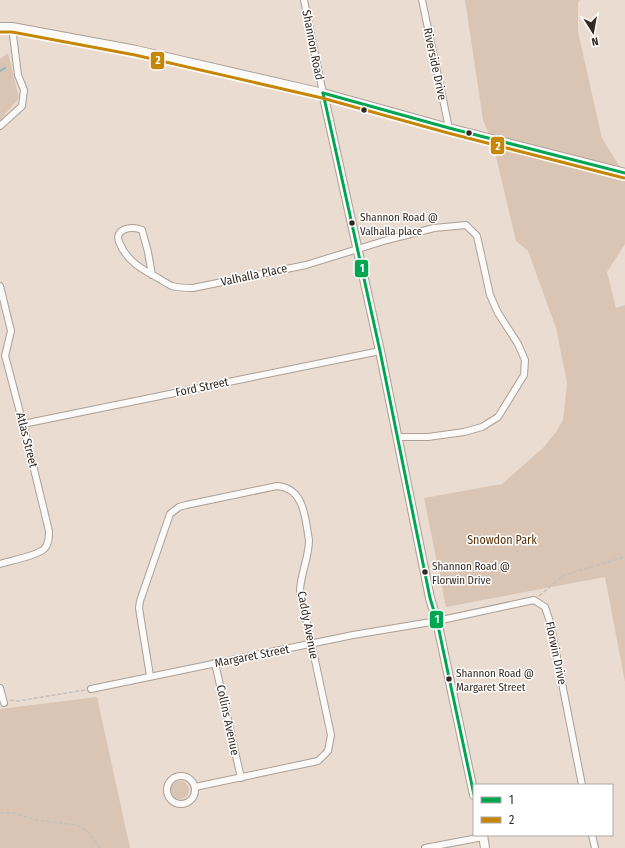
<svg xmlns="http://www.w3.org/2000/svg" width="625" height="848" font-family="'Fira Sans Condensed',sans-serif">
<rect width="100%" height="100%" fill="#eadcd0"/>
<g fill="#dac5b4">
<polygon points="465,0 580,0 578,3 578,32 602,138 625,175 625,244 607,272 616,308 625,305 625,682 605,577 446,607 424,498 502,484 543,448 556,432 563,420 567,383 556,328 528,251 516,241 493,144 483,120"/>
<polygon points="8,53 19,98 0,120 0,59"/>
<polygon points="97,697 130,848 0,848 0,709"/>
<circle cx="180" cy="790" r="9"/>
</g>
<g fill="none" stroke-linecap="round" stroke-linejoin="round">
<polyline stroke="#8db1bd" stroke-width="2" points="0,71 5,68"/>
<defs>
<g id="street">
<polyline points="304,0 323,93"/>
<polyline points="422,0 449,128"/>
<polyline points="0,126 22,106 24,90 18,75 12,27"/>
<path d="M152 275 148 252 142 230C132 225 112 229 120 244 127 261 143 270 158 278 163 281 167 284 172 286 179 288 186 288 193 288L306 265 387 240 434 228 466 225 477 236 490 295 498 313 518 344 525 360 524 375 498 417 482 427 464 432 428 437H398"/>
<path d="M0 286 11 331 5 356 6 359 23 424 49 531C49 537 49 543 45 548 40 555 9 561 0 564"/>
<polyline points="23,424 380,351"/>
<polyline points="215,663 241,778"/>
<path d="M150 676 139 608 140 601 170 514 179 507 186 505 277 486C305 488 305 519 309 540 309 557 301 573 300 590L331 735 328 751 318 761 195 787"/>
<polyline points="0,688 4,703"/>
<polyline points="91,689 353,635 437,621 534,600 545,607 550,622 582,785"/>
<circle cx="181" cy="790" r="14"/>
<polyline points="592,835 595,848"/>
<polyline points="425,848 483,837"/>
</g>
<g id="secondary">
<polyline points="0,27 12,27 136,50 323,93 449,128 625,173"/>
<polyline points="323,93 380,351 430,598 437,621 474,795"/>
<polyline points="483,835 485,848"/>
</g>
</defs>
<use href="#street" stroke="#aaa097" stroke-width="8"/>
<use href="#secondary" stroke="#aaa097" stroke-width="10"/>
<g stroke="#c4c0bb" stroke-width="1.5" stroke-dasharray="4 2" stroke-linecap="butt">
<polyline points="539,596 564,575 625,557"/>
<polyline points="10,700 18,701 85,690"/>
<polyline points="0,813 13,813 36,820 77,825 89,833 100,848"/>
</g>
<use href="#street" stroke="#fcfaf8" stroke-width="6"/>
<use href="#secondary" stroke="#fcfaf8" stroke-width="8"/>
<defs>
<g id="bus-1">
<polyline points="323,93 380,351 430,598 437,621 474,795"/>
<polyline points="323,93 449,128 625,173"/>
</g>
<polyline id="bus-2" points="0,32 12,32 135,55 322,98 448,133 624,178"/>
</defs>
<use href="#bus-1" stroke="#fff" stroke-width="6"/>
<use href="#bus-2" stroke="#fff" stroke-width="6"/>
<use href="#bus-1" stroke="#00a651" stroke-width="3"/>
<use href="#bus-2" stroke="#c68708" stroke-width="3"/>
</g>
<g fill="#332921" stroke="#fff" stroke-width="1.5">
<circle cx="364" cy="110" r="3.5"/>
<circle cx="469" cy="133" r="3.5"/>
<circle cx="352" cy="223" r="3.5"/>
<circle cx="425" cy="572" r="3.5"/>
<circle cx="449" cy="679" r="3.5"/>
</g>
<g text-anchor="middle" stroke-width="3" stroke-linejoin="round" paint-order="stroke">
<g font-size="11" fill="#332921" stroke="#fff" text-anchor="start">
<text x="360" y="221">Shannon Road @<tspan x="360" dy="14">Valhalla place</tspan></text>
<text x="432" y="570">Shannon Road @<tspan x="432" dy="14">Florwin Drive</tspan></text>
<text x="456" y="677">Shannon Road @<tspan x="456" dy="14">Margaret Street</tspan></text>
</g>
<g font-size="12" fill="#332921" stroke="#fff">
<text transform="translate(313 45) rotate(79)" y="4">Shannon Road</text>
<text transform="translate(435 64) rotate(78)" y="4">Riverside Drive</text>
<text transform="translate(254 275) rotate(-12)" y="4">Valhalla Place</text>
<text transform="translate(202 387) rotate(-12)" y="4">Ford Street</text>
<text transform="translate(27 440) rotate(76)" y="4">Atlas Street</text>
<text transform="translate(308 625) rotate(79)" y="4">Caddy Avenue</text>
<text transform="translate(556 653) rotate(78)" y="4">Florwin Drive</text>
<text transform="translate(252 656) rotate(-11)" y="4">Margaret Street</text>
<text transform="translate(228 720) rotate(78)" y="4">Collins Avenue</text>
</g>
<g font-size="12" fill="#5b3207" stroke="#fff">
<text x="502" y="544">Snowdon Park</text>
</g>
</g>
<g stroke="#fff" stroke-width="1.5">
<rect x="150" y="51" width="15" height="19" rx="4" fill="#c68708"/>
<rect x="490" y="136" width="15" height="19" rx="4" fill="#c68708"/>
<rect x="354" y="259" width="15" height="19" rx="4" fill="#00a651"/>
<rect x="429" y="610" width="15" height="19" rx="4" fill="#00a651"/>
</g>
<g font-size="11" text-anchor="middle" font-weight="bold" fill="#fff">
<text x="158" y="64">2</text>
<text x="498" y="150">2</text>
<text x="362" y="272">1</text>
<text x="437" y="623">1</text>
</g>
<rect x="473" y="784" width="140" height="52" fill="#ffffff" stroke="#ada9a6"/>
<rect x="481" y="797" width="20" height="6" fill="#00a651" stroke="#ada9a6"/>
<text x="509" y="804" font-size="12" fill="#332921">1</text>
<rect x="481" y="817" width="20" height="6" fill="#c68708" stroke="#ada9a6"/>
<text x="509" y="824" font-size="12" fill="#332921">2</text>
<g transform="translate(593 32) rotate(169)" stroke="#ffffff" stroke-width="3" paint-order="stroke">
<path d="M0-3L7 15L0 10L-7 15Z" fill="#332921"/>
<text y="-6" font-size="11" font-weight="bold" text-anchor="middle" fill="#332921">N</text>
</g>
</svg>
